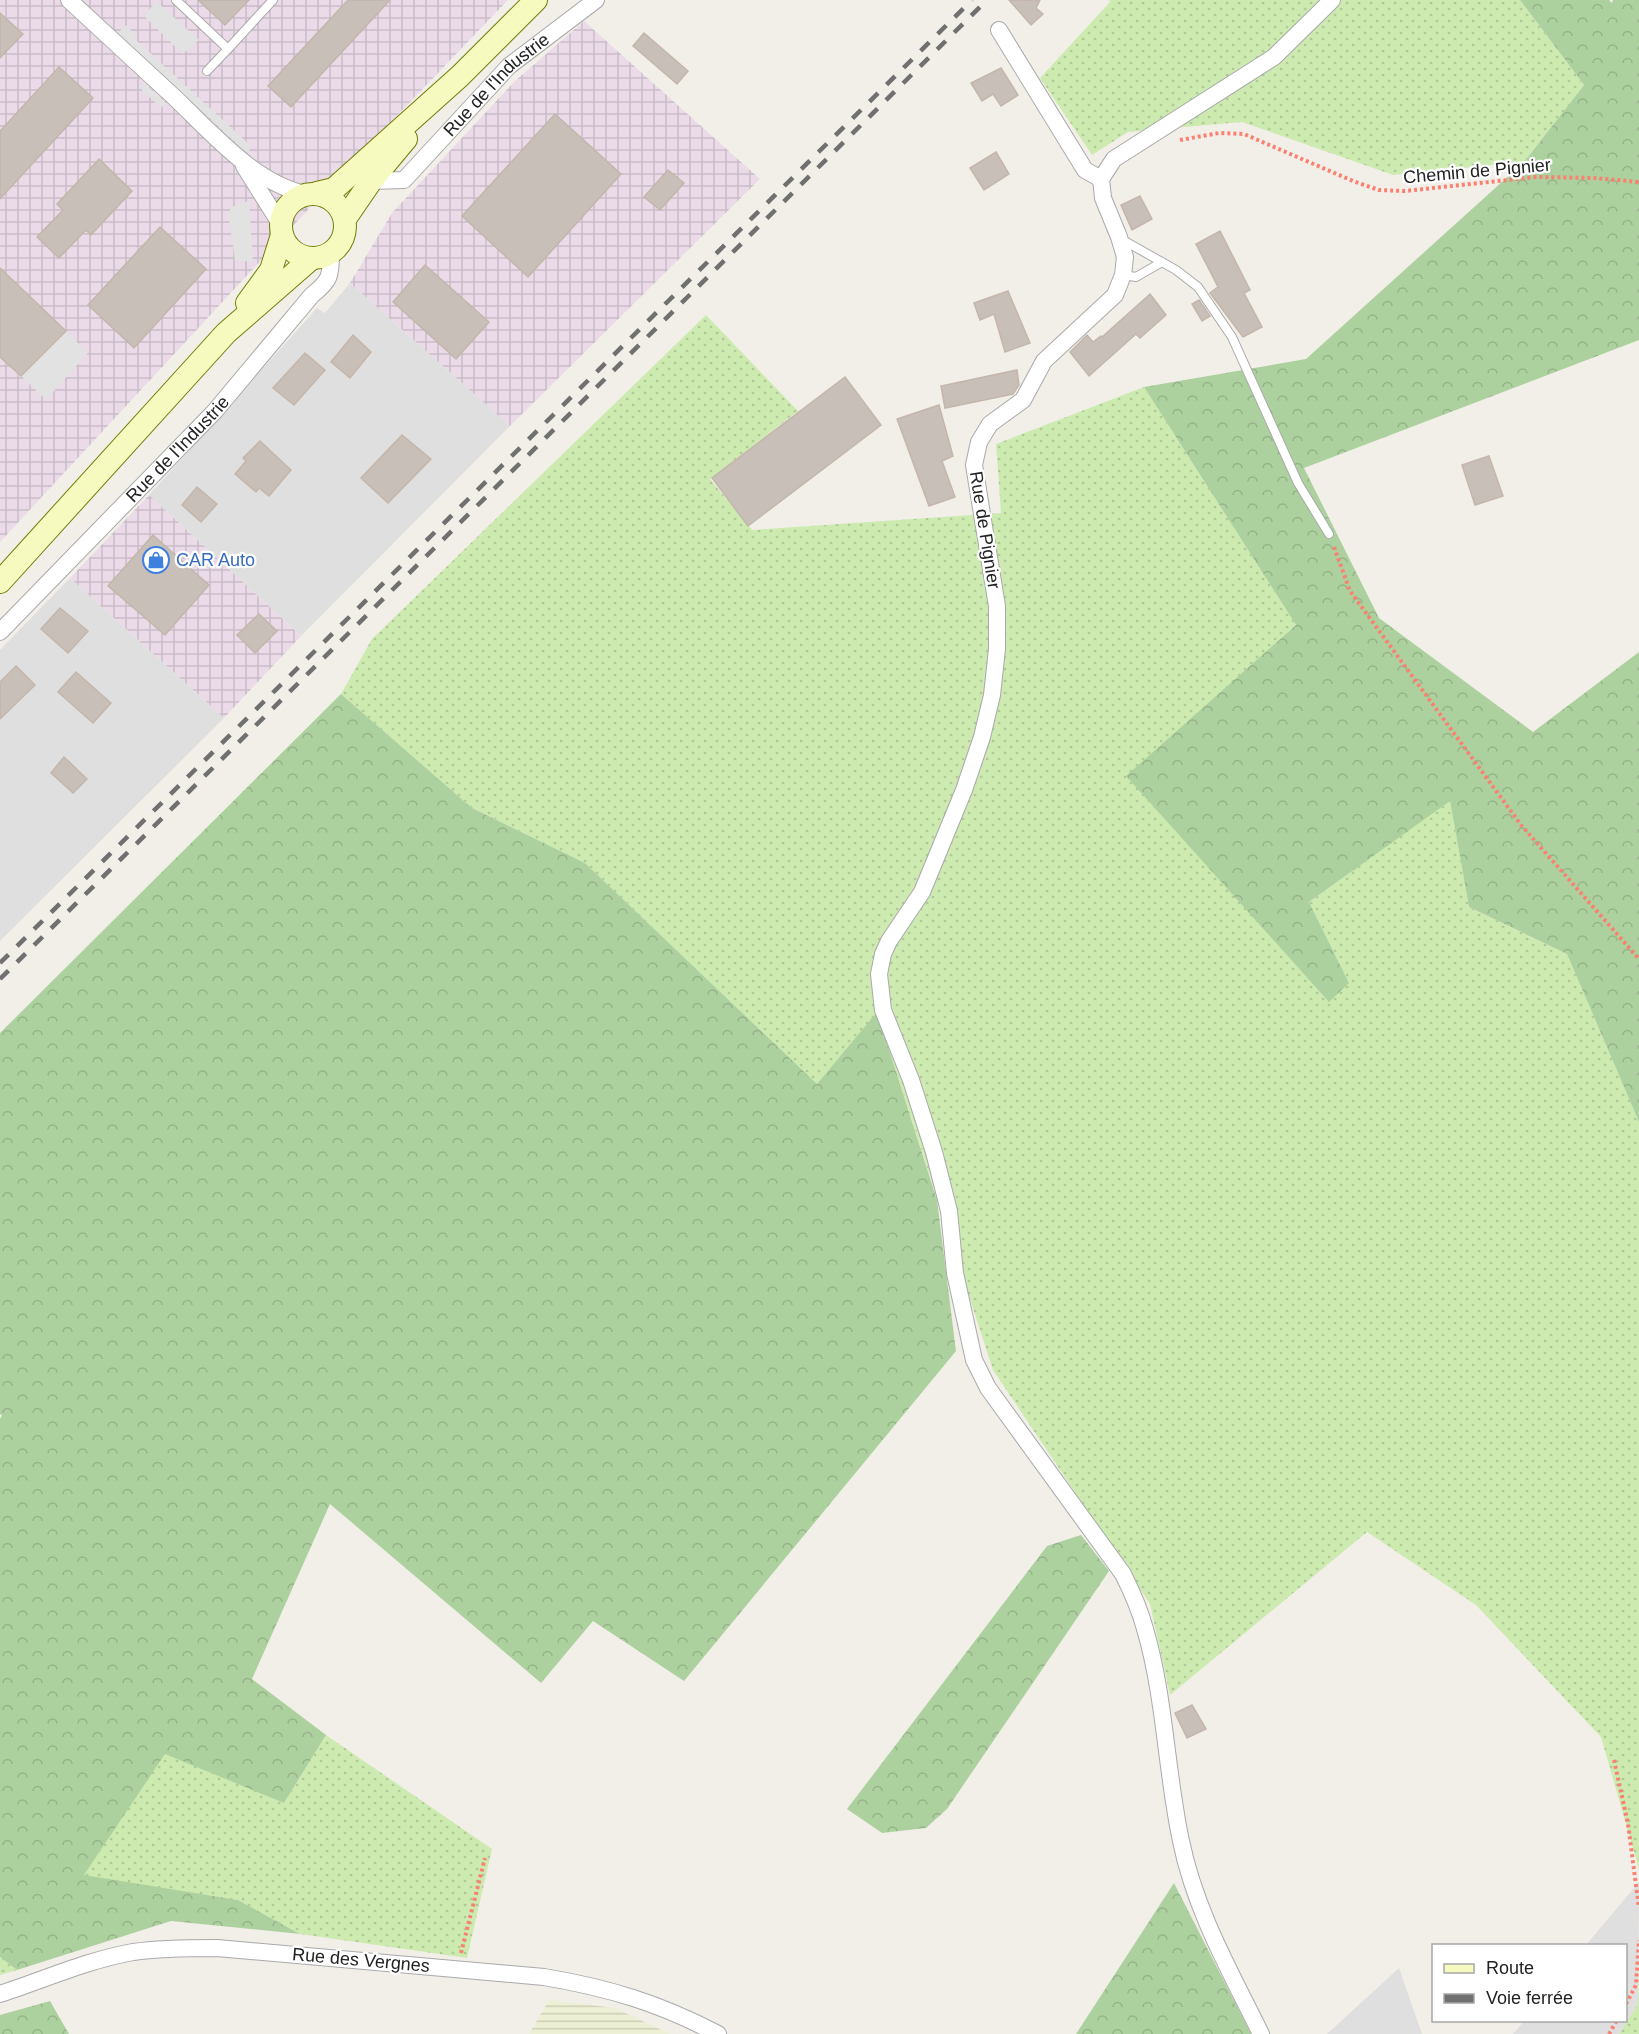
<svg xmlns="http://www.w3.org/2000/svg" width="1639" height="2034" font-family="Helvetica,sans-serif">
<defs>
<pattern id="industrial-grid" width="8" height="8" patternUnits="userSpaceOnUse" patternTransform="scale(1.5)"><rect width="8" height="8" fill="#ebdbe8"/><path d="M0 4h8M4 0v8" fill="none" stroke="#c9bcc7"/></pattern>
<pattern id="farmland-rules" width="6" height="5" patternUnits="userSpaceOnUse" patternTransform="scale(1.5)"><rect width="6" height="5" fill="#eef0d5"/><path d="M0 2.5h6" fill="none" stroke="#ccceb7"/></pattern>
<pattern id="grass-dots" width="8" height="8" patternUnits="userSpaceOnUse" patternTransform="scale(1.5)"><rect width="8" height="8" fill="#cdebb0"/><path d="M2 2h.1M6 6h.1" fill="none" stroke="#b0c997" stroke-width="1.8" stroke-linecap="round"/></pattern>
<pattern id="forest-crowns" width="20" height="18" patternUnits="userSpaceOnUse" patternTransform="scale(1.5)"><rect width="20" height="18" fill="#add19e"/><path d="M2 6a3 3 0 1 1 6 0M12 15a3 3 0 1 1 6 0" fill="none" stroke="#95b388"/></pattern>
</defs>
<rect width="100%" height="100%" fill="#f2efe9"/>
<g fill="#e0dfdf">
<polygon points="350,283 510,426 301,636 149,495 317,308 325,313"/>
<polygon points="70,578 224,718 0,941 0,650"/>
<polygon points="1639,1882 1638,2004 1619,2034 1513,2034 1524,2021 1626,2020 1626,1946 1586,1945"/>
<polygon points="1399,1968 1422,2034 1327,2034"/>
</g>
<g fill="url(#industrial-grid)">
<polygon points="0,0 508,0 342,173 0,542"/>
<polygon points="584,21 760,179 510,426 350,283 392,213 515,81"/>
<polygon points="149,495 301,636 224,718 70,578"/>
</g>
<polygon fill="url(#farmland-rules)" points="549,2000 615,2008 670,2034 529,2034"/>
<g fill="url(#grass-dots)">
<polygon points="1109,0 1520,0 1584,85 1524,162 1393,175 1242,122 1128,132 1092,155 1040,78 1110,2"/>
<polygon points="706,315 798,411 710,479 752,530 1001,513 996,444 1144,387 1296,625 1127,776 1349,983 1309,902 1450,800 1469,907 1567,954 1639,1122 1639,1869 1601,1737 1476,1605 1367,1532 1170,1695 1150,1604 993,1370 877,1013 817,1084 585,863 472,808 341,694 372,639"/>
<polygon points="326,1735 492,1849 467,1958 300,1934 238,1900 83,1876 165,1753 284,1803"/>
<polygon points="0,1957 17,1970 0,1975"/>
<polygon points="1639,1964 1639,2034 1619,2034 1638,2004"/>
</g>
<g fill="url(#forest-crowns)">
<polygon points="1520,0 1609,0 1612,3 1613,0 1639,0 1639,340 1304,468 1379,618 1533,732 1639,652 1639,1122 1567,954 1469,907 1450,801 1309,902 1349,983 1329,1002 1126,776 1296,625 1144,387 1306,359 1524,162 1584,85"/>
<polygon points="341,694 472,808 585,863 817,1084 877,1012 937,1200 956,1351 684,1681 593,1621 541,1683 330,1504 252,1679 326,1735 284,1803 165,1754 84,1875 238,1900 300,1934 171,1921 17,1970 0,1957 0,1419 2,1415 0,1414 0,1033"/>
<polygon points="1081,1535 1109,1571 947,1809 926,1828 882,1833 847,1809 1047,1546"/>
<polygon points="1174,1883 1251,2034 1076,2034"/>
<polygon points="50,2001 69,2034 0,2034 0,2015"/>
</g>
<g fill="#e2e2e2">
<polygon points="156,1 199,40 183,54 144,16"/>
<polygon points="125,25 136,35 134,38 252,147 247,153 118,33"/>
<polygon points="144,83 166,103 161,108 140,88"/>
<polygon points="249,201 253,262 235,260 228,212 234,206"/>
<polygon points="66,331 88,353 46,400 21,376"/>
</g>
<g fill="#c7bfb8" stroke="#c4b6ab" stroke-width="1.5">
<polygon points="198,0 249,0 225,25"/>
<polygon points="348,0 390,0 291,107 268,86"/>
<polygon points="1009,0 1040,0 1036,8 1043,14 1031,25"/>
<polygon points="0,13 23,34 0,58"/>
<polygon points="644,33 688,71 677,84 633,46"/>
<polygon points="59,67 93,98 0,199 0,131"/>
<polygon points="1001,68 1018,95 1001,106 993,94 982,101 971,83"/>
<polygon points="555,114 621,174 528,277 462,216"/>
<polygon points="996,152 1009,174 984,190 970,168"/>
<polygon points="99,159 132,191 91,235 86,230 59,258 37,237 63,210 57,204"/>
<polygon points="668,170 684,183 660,210 644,197"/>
<polygon points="1140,196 1152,219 1132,230 1121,205"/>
<polygon points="160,227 206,269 134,348 88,305"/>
<polygon points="1220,231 1250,290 1244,293 1262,327 1243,337 1210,293 1218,287 1196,244"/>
<polygon points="425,265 489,322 456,359 393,302"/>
<polygon points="0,268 66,331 21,376 0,357"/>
<polygon points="1008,291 1030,343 1005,352 994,314 980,320 974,303"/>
<polygon points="1150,294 1166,315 1140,338 1136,334 1089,376 1070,352 1087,335 1093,342 1101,336 1102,337"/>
<polygon points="1199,300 1210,316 1202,321 1192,304"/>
<polygon points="353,335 371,352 350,378 331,362"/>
<polygon points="305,353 325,370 294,405 273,388"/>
<polygon points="1017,370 1019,385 1013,394 945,408 941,386"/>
<polygon points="845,377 881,425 748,526 712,478"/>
<polygon points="939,405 953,456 942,461 955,497 929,506 897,419"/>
<polygon points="402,435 431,459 388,503 361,478"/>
<polygon points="260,441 291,470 269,496 259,488 256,492 235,474 246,461 243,458"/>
<polygon points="1489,456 1503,496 1475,505 1462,465"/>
<polygon points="197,487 217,504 201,522 182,505"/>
<polygon points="153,535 209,585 165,635 108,586"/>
<polygon points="60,608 88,631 68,653 41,629"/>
<polygon points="259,614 277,631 255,653 237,635"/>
<polygon points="16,666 35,685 0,719 0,682"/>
<polygon points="76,672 111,703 93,723 58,692"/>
<polygon points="64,757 87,779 73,793 51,773"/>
<polygon points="1192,1705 1206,1729 1187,1738 1175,1713"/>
</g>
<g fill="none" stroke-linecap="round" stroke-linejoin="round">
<defs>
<g id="service">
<polyline points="176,0 228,49 273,0"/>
<polyline points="207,71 228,49"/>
<polyline points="1121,239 1176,270 1198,287 1232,337 1298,483 1329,534"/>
<polyline points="1123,275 1136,277 1162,262"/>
</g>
<g id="minor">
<path d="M69 0C104 32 139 65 174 97 210 131 255 184 306 194"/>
<polyline points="999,30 1085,170 1101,179"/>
<polyline points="244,166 281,225"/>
<path d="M1101 179 1103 198 1119 237 1125 257 1123 275 1115 295 1044 361 1023 400 990 424 979 442 974 465 997 606V649L992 695 982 737 964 790 922 892 889 941 883 954 879 974 883 1010 911 1080 934 1152 949 1211 955 1273 974 1360 988 1388 1123 1574C1132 1592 1140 1610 1145 1629 1165 1697 1166 1771 1181 1841 1195 1910 1230 1971 1261 2034"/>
<polyline points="1101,179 1114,159 1274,57 1332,0"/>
<path id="s1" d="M371 181 404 180 509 66 596 0"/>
<path id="s2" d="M0 632 215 411 312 295C330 281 331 276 331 253"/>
<path d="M0 1994C43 1980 88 1960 133 1952 161 1948 189 1948 217 1948L544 1977C609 1988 659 2003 718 2034"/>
</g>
<g id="secondary">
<polyline points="317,193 334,189 460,76 536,0"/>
<circle cx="313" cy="226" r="32"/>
<polyline points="345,219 371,181 406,139"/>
<polyline points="247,303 271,270 282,235"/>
<polyline points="0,582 226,333 312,258"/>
</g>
</defs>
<use href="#service" stroke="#a9a9a9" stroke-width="10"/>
<use href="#minor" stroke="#a9a9a9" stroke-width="18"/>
<use href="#secondary" stroke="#707d05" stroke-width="24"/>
<g stroke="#fa8072" stroke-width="4" stroke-dasharray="3 3" stroke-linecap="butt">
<polyline points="1180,140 1219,133 1244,134 1353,181 1379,190 1405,191 1536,177 1594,178 1639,182"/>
<polyline points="1334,547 1350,591 1521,825 1639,959"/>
<polyline points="1614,1760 1628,1824 1639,1908"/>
<polyline points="461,1953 485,1858"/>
<polyline points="1626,2004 1636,1985 1639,1940"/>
<polyline points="1609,2034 1617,2020"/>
</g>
<use href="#service" stroke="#fff" stroke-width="8"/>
<use href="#minor" stroke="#fff" stroke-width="16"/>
<use href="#secondary" stroke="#f7fabf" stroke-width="22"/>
<g stroke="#707070" stroke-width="4.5" stroke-dasharray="12 12" stroke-linecap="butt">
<polyline points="0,963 972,0"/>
<polyline points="0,979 987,0"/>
</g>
</g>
<defs>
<symbol id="shop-ring" viewBox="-11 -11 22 22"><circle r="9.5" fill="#fff" stroke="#3f7fe0" stroke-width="1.5"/><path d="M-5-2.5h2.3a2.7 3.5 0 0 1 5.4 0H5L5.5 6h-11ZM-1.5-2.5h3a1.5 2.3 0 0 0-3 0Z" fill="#3f7fe0"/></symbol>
</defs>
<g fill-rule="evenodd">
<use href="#shop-ring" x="141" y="545" width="30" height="30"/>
</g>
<g text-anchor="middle" stroke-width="4.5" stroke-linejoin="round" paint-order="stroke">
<g font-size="18" fill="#222" stroke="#fff">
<text dy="6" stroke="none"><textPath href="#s1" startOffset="166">Rue de l'Industrie</textPath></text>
<text transform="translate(1477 171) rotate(-5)" y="6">Chemin de Pignier</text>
<text dy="6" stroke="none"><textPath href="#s2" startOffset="255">Rue de l'Industrie</textPath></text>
<text transform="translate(985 530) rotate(81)" y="6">Rue de Pignier</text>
<text transform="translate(361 1960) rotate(5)" y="6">Rue des Vergnes</text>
</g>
<g font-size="18" fill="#366cbe" stroke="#fff" text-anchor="start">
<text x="176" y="566">CAR Auto</text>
</g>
</g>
<rect x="1432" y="1944" width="195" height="78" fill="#ffffff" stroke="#a7a7a7" stroke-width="1.5"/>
<rect x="1444" y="1964" width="30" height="9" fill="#f7fabf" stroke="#a7a7a7" stroke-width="1.5"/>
<text x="1486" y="1974" font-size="18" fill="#222222">Route</text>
<rect x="1444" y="1994" width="30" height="9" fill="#707070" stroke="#a7a7a7" stroke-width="1.5"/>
<text x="1486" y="2004" font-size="18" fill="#222222">Voie ferrée</text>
</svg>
